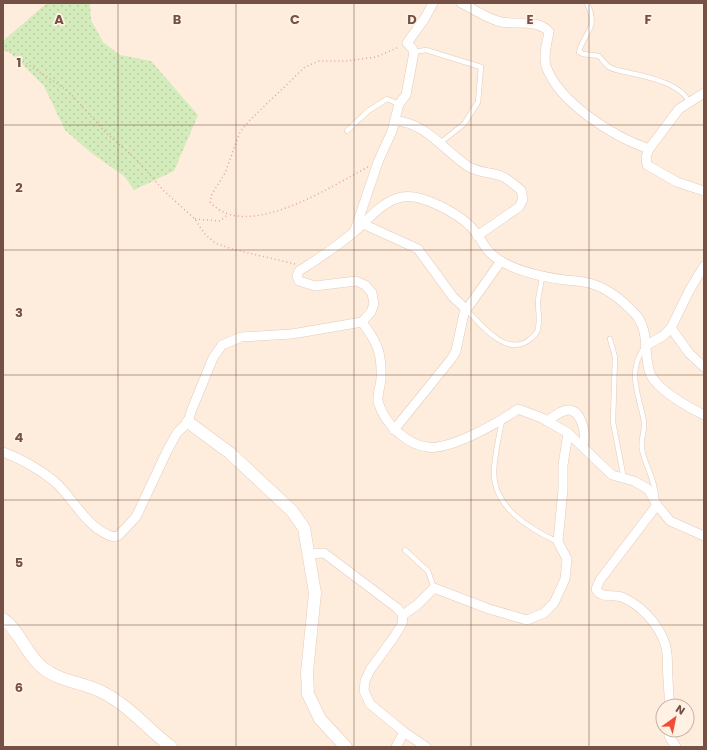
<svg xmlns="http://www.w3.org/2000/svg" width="707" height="750" font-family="Poppins,sans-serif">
<defs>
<pattern id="grass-dots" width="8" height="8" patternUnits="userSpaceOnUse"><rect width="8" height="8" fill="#d4ecbb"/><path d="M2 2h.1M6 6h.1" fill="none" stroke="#b9cca2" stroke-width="1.8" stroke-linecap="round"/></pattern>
</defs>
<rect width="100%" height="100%" fill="#feeddd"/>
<polygon fill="url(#grass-dots)" points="47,3 90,3 91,20 103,42 120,55 151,61 198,115 174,171 134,190 124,176 90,152 65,130 44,86 10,52 3,51 3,41"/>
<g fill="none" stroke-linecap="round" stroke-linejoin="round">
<defs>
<g id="lane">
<path d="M587 3C599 29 585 30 579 52L583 54 599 56C602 59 605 64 609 67 616 71 623 71 630 73 649 77 681 84 689 102"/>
<polyline points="414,52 426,50 481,67 478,102 464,124 440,143"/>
<polyline points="347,131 368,111 387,99 399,104"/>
<path d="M467 310C481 325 506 357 529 340 533 337 537 334 538 329 540 320 538 310 538 301 539 293 541 285 542 277"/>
<polyline points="610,339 615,357 613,422 624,479"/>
<path d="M645 346C626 373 639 393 644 422 645 431 640 441 642 450 646 467 656 482 656 500"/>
<path d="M502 421C499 437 494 456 494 473 494 508 530 529 558 542"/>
<polyline points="405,550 428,571 434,588"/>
</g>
<g id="street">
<path d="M461 3C474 9 487 19 501 22 517 25 539 19 549 32 547 43 543 55 546 66 559 103 614 137 649 149"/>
<polyline points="704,93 679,109 649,149 646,157 647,165 677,182 704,191"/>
<path d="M395 121C426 122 445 152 469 167 480 173 490 172 501 176 508 178 515 186 521 190L523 199 519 207 477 236"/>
<polyline points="363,224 418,249 453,297 467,310"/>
<polyline points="355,230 378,162 392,131 399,104 406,95 414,52 412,48 407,43 425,18 433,3"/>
<path d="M362 322C377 342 382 352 381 378 381 385 377 394 378 402 382 414 390 426 400 434 407 440 417 446 427 447 449 451 500 422 518 409L542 418 568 433 612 475 634 481 648 489 657 505 670 521 704 536"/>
<polyline points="671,328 689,353 704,367"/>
<polyline points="645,346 663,336 671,328 689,291 704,266"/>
<path d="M547 421C553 417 563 409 570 410 582 412 588 438 582 446"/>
<polyline points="394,430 452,358 456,351 464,313 501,261"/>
<path d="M3 452C21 459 38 468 54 481 73 497 87 530 114 537L119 535 136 517 168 449 177 433 188 422 192 409 213 358 222 345 241 337 292 334 362 322 371 312 374 304 372 293 365 285 356 281 315 286 299 281 297 276 299 271C318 259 336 247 354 232 368 220 382 201 402 197 421 193 457 213 470 226 482 237 483 250 499 260 518 272 543 277 565 280 574 281 586 281 595 285 610 290 625 303 636 315 649 330 644 352 649 370 653 388 688 407 704 415"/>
<path d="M657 505 600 580 596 589C602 600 614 593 624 598 644 607 665 631 667 654 668 662 667 670 668 678 668 688 670 697 669 706"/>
<polyline points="310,554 324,553 397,608 403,615"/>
<polyline points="669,730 669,736 676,747"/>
<polyline points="396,747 404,732"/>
<polyline points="426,747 404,732 370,704 364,691 365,681 370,670 394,637 402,624 403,615 417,605 434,588 489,609 527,620 544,613 554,603 565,579 567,559 558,542 563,489 563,465 568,433"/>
</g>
<g id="secondary">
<polyline points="188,422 230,453 292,511 304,528 315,593 307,672 308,694 320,719 346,747"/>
<path d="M3 619C21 632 26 655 43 668 60 682 83 682 102 692 128 705 148 729 171 747"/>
</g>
</defs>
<use href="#lane" stroke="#e4cabb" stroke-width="5.5"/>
<use href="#street" stroke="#e4cabb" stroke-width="10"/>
<use href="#secondary" stroke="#eacab8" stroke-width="13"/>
<g stroke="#daa996" stroke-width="1.5" stroke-dasharray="1 3" stroke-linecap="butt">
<polyline points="3,48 67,90 105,132 135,158 164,191 195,219 204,233 215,243 232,249 295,264"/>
<path d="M368 167C331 186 246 243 210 202L212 194 225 173 240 132 250 120 305 67 319 61H347L376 57 399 47"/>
<polyline points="195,219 220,221 227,215"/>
</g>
<use href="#lane" stroke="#fff" stroke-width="4.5"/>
<use href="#street" stroke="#fff" stroke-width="9"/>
<use href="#secondary" stroke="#fff" stroke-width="12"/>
</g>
<path fill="none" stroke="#755044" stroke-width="1" stroke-opacity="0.55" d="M118 3V747M236 3V747M354 3V747M471 3V747M589 3V747M3 125H704M3 250H704M3 375H704M3 500H704M3 625H704"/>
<g font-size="13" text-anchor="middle" font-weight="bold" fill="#755044" stroke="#fff2e5" stroke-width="3.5" stroke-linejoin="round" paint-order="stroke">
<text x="59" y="24">A</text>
<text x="177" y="24">B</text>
<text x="295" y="24">C</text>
<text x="412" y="24">D</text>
<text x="530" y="24">E</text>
<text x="648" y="24">F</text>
<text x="19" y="67">1</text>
<text x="19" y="192">2</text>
<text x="19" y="317">3</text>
<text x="19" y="442">4</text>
<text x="19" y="567">5</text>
<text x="19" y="692">6</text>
</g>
<rect width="707" height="750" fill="none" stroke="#755044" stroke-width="8"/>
<g transform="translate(675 718) rotate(33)"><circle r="19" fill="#fff2e5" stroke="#c8b1a5"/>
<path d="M0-3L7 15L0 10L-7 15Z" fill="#f34c36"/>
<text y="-6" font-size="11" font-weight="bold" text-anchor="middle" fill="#755044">N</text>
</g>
</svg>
